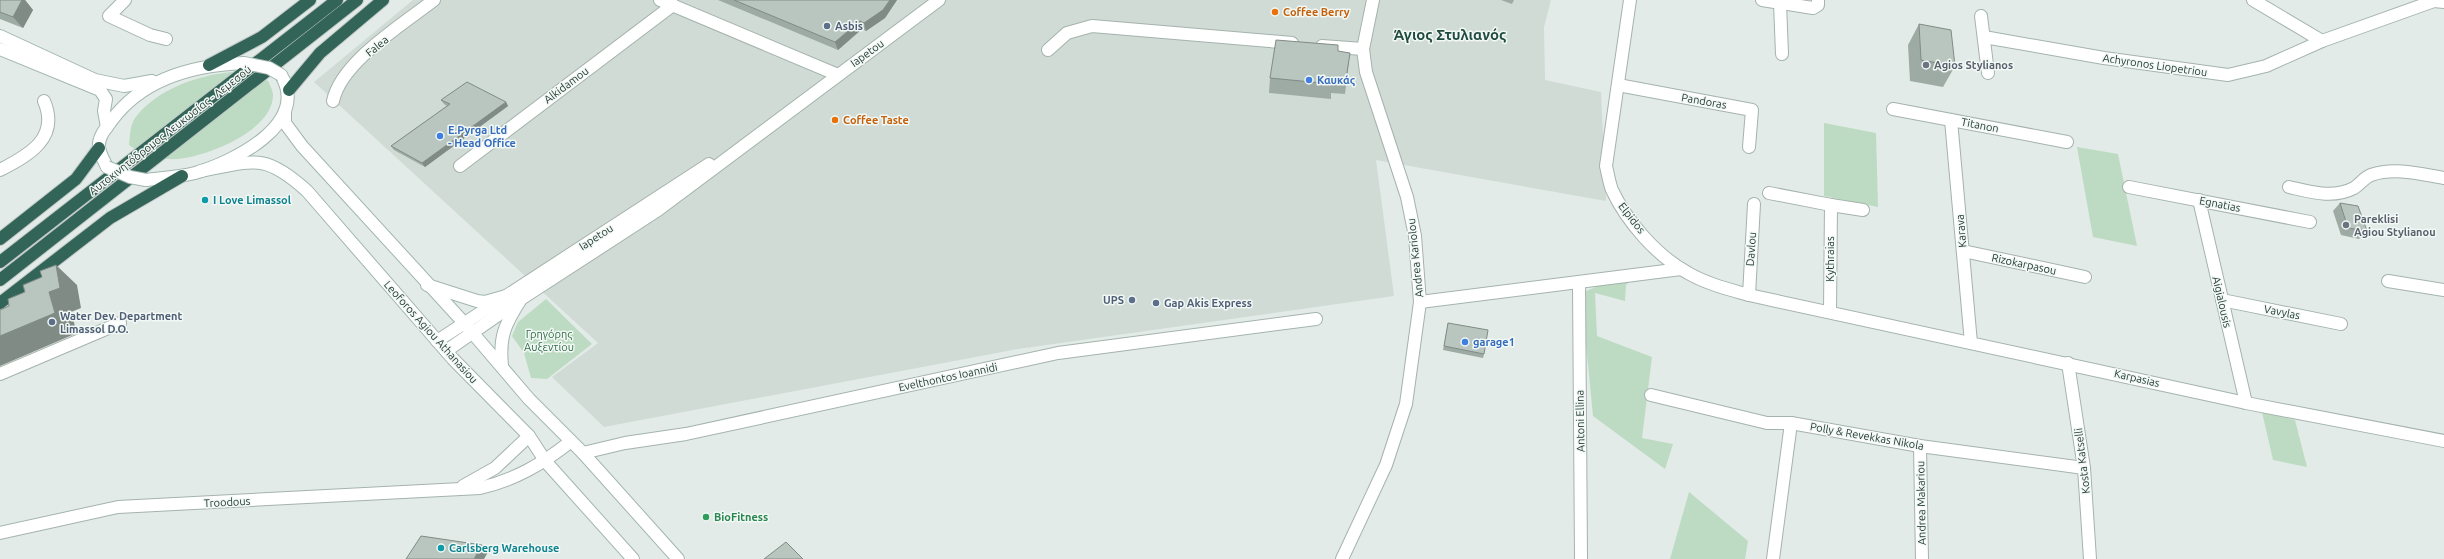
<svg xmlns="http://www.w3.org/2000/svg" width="2444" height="559" font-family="Ubuntu,sans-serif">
<rect width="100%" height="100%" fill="#e2ebe7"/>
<polygon fill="#d0dbd6" points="413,0 1551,0 1544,27 1545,80 1601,92 1606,201 1376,160 1394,296 1018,349 604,427 552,377 598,343 314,82"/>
<g fill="#bddbc3">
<path d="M232 72 252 74 268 81C270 85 273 91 273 95 273 131 207 156 178 159 160 160 143 155 129 145 130 136 130 125 135 118 157 89 198 75 232 72Z"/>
<polygon points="1824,123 1876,133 1878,207 1824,196"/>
<polygon points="2077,147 2118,154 2137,246 2093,237"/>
<polygon points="1631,280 1626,285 1625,301 1595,293 1597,336 1652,357 1642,438 1673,444 1665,469 1593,416 1581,293 1608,282"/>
<polygon points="546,299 592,344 547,379 531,378 524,353 512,336 518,322"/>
<polygon points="2262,412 2295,420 2307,467 2273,460"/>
<polygon points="1689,492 1748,541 1745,559 1670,559"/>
</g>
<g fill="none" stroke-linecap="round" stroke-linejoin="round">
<defs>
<g id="street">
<polyline points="125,0 109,16 150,35 166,39"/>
<polyline points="660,0 838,75"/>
<path d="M1630 0 1606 166C1608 174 1609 182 1612 190 1627 222 1657 256 1688 273 1707 284 1728 289 1749 295L2246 403 2444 441"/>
<polyline points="1762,0 1813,8 1818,5 1818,0"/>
<polyline points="2253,0 2322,41"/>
<polyline points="1780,3 1782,54"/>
<polyline points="1981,16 1988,73"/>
<polyline points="1984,37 2104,58 2228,75 2266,66 2322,41 2434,1 2444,2"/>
<polyline points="1322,46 1363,49"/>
<polyline points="1048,50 1067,33 1092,26 1292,43"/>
<polyline points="1618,85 1752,110 1749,147"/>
<path d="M333 101C341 62 403 24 434 0"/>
<polyline points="1893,109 2067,142"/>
<polyline points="1951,120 1971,343"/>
<polyline points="460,166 673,5"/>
<path d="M0 170C29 155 60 138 44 101"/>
<polyline points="2129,187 2310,222"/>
<path d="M2289 187C2311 192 2333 199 2354 188 2360 184 2365 177 2371 175 2395 167 2420 174 2444 178"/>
<polyline points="1769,193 1831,205"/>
<polyline points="2199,200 2246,403"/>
<polyline points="1963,251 2085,277"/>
<polyline points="2388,281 2444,290"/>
<polyline points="1579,283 1581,559"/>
<polyline points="1749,295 1754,204"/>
<polyline points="2222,300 2341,324"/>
<polyline points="1420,302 1681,269"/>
<polyline points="1830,312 1831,205 1863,210"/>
<polyline points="437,341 709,164"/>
<polyline points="446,351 521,299 658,210 939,0"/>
<polyline points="2068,363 2084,468 2090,559"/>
<polyline points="0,374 120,323"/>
<polyline points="1651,395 1767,423 1791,423 1920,446 2084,468"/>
<polyline points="1920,446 1922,559"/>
<polyline points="583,453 625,443 686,434 1058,353 1316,319"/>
<polyline points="463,486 495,468 529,436"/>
<path d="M0 533 118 507 480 488C515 480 542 464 570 442"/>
<polyline points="1342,559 1386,465 1406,404 1420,302 1415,236 1407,197 1366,72 1363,49 1373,0"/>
<polyline points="1773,559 1791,423"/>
</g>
<g id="secondary">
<polyline points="0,36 95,80 124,86 152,81"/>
<polyline points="0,49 100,90 106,99 104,111 107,127"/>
<polyline points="285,111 285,123 302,146 465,324 529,399 583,453 678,559"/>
<path d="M107 167C104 161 100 154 99 147 98 137 106 128 112 120 143 78 194 65 244 63"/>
<path d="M201 171C253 161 264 152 307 191L453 359 529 436 546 462 633 559"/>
<path d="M146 180C162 178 179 177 195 173 233 162 311 124 281 75"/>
<polyline points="427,285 477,301 485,302 506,296"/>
<path d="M502 366C499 336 505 324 521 299"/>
</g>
<g id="highway">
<polyline points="209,65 262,37 310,0"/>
<polyline points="289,90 320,53 383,0"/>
<polyline points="0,239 76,179 99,148"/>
<polyline points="0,262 337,0"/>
<polyline points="0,280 357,0"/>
<polyline points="0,303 110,218 182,176"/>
</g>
</defs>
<use href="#street" stroke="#a5b3ad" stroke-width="14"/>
<use href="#secondary" stroke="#a2b6ae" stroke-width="14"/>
<use href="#highway" stroke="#c2c8c6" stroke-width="14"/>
<use href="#street" stroke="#fff" stroke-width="12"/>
<use href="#secondary" stroke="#fff" stroke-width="12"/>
<use href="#highway" stroke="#326558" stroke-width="12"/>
<defs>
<g id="secondary-bridge">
<polyline points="244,63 269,68 281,75"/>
<polyline points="107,167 130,177 146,180"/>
</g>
</defs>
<use href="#secondary-bridge" stroke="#a2b6ae" stroke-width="14" stroke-linecap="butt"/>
<use href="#secondary-bridge" stroke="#fff" stroke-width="12"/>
</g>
<g fill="#9eaaa4">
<polygon points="0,0 25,0 33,10 23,28 0,19"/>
<polygon points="718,0 897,0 885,18 866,31 862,29 838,50"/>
<polygon points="1501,0 1514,0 1512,4"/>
<polygon points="1919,24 1955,66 1943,87 1910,81 1908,45"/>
<polygon points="1338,52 1350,53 1345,94 1331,93 1331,99 1269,93 1270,78"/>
<polygon points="441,100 506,102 508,106 425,167 394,150 391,146 447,106 444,104"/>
<polygon points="2340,203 2367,231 2359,239 2341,235 2333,211"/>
<polygon points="1448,323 1484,354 1483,358 1443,350"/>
</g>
<g fill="#818b86">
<polygon points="22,0 25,0 33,10 23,28 13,17"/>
<polygon points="890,0 897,0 885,18 866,31 864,23"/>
<polygon points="860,21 862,29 838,50 835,42"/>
<polygon points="506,102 508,106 425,167 422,163"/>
<polygon points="56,265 77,285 81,308 71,312 77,333 0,366 0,336 49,292"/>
<polygon points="482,545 488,552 484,559 474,559"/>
</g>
<g fill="#b8c6bf" stroke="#818b86">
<polygon points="0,0 22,0 13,17 0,12"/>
<polygon points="734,0 890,0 883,10 864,23 860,21 835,42"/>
<polygon points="1919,24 1951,30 1955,66 1921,60"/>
<polygon points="1276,40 1338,45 1338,51 1350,53 1346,79 1333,78 1332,84 1270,78"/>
<polygon points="467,82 506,102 422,163 391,146 450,104 441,100"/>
<polygon points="2340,203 2358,206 2367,231 2348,228"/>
<polygon points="56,265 60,288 49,292 55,313 0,336 0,310 9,306 8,299 25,292 23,285 42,277 40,271"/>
<polygon points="1448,323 1488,330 1484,354 1444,346"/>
<polygon points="421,536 482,545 474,559 406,559"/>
<polygon points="786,542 803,559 764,559"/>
</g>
<g fill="#e8710a" stroke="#f2f8f5" stroke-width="1.5">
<circle cx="1275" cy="12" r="4"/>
<circle cx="835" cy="120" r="4"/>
</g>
<g fill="#5c6f8a" stroke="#f2f8f5" stroke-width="1.5">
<circle cx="827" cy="26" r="4"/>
<circle cx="1132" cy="300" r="4"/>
<circle cx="1156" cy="303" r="4"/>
<circle cx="52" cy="322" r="4"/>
</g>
<g fill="#6b7280" stroke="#f2f8f5" stroke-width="1.5">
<circle cx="1926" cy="65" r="4"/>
<circle cx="2346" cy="225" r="4"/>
</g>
<g fill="#3f7fe0" stroke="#f2f8f5" stroke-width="1.5">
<circle cx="1309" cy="80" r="4"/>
<circle cx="440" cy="136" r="4"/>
<circle cx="1465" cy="342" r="4"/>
</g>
<g fill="#0f9aa8" stroke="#f2f8f5" stroke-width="1.5">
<circle cx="205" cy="200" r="4"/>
<circle cx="441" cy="548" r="4"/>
</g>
<circle fill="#2e9e5b" stroke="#f2f8f5" stroke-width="1.5" cx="706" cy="517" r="4"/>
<g text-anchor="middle" stroke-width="3" stroke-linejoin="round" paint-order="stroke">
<g font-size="11" font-weight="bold" fill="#c56008" stroke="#f2f8f5" text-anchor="start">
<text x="1283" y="16">Coffee Berry</text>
<text x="843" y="124">Coffee Taste</text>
</g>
<g font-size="11" font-weight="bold" fill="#4e5e75" stroke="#f2f8f5" text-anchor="start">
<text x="835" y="30">Asbis</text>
<text x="1124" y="304" text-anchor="end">UPS</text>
<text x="1164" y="307">Gap Akis Express</text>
<text x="60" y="320">Water Dev. Department<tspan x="60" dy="13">Limassol D.O.</tspan></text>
</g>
<g font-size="11" fill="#243b33" stroke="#f2f8f5">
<text transform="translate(377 46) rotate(-39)" y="4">Falea</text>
<text transform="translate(867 53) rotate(-36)" y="4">Iapetou</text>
<text transform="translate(2155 65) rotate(8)" y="4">Achyronos Liopetriou</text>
<text transform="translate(566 85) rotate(-37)" y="4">Alkidamou</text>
<text transform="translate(1704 101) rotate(10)" y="4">Pandoras</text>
<text transform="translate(1980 125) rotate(11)" y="4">Titanon</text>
<text transform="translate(170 130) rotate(-38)" y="4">Αυτοκινητόδρομος Λευκωσίας - Λεμεσού</text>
<text transform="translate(2220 204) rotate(11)" y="4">Egnatias</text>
<text transform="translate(1632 218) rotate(52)" y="4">Elpidos</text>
<text transform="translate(1961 231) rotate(-95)" y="4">Karava</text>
<text transform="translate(596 237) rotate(-33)" y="4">Iapetou</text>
<text transform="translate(1751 249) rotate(-86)" y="4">Davlou</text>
<text transform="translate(1415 258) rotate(-96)" y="4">Andrea Kariolou</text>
<text transform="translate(1830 259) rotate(-90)" y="4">Kythraias</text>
<text transform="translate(2024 264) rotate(12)" y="4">Rizokarpasou</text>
<text transform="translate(2222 302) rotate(77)" y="4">Aigialousis</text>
<text transform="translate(2282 312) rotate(11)" y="4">Vavylas</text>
<text transform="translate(431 332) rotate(48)" y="4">Leoforos Agiou Athanasiou</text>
<text transform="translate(948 377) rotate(-12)" y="4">Evelthontos Ioannidi</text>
<text transform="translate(2137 378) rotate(13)" y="4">Karpasias</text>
<text transform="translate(1580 421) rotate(-91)" y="4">Antoni Ellina</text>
<text transform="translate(1867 436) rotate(10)" y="4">Polly &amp; Revekkas Nikola</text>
<text transform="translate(2082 461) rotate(-97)" y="4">Kosta Katselli</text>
<text transform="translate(227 502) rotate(-3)" y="4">Troodous</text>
<text transform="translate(1921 503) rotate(-91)" y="4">Andrea Makariou</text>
</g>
<g font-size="11" font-weight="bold" fill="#5b616d" stroke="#f2f8f5" text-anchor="start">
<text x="1934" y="69">Agios Stylianos</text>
<text x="2354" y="223">Pareklisi<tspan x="2354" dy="13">Agiou Stylianou</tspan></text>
</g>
<g font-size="11" font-weight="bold" fill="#366cbe" stroke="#f2f8f5" text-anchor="start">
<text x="1317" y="84">Καυκάς</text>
<text x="448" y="134">E.Pyrga Ltd<tspan x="448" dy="13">- Head Office</tspan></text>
<text x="1473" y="346">garage1</text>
</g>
<g font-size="11" font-weight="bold" fill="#0d838f" stroke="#f2f8f5" text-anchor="start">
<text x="213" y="204">I Love Limassol</text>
<text x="449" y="552">Carlsberg Warehouse</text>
</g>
<g font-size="11" fill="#316e46" stroke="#f2f8f5">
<text x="549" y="338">Γρηγόρης<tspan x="549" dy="13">Αυξεντίου</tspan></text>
</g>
<g font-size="11" font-weight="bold" fill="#27864d" stroke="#f2f8f5" text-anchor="start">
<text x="714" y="521">BioFitness</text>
</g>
<g font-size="15" font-weight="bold" fill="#214b3f" stroke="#f2f8f5">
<text x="1450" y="40">Άγιος Στυλιανός</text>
</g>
</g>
</svg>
